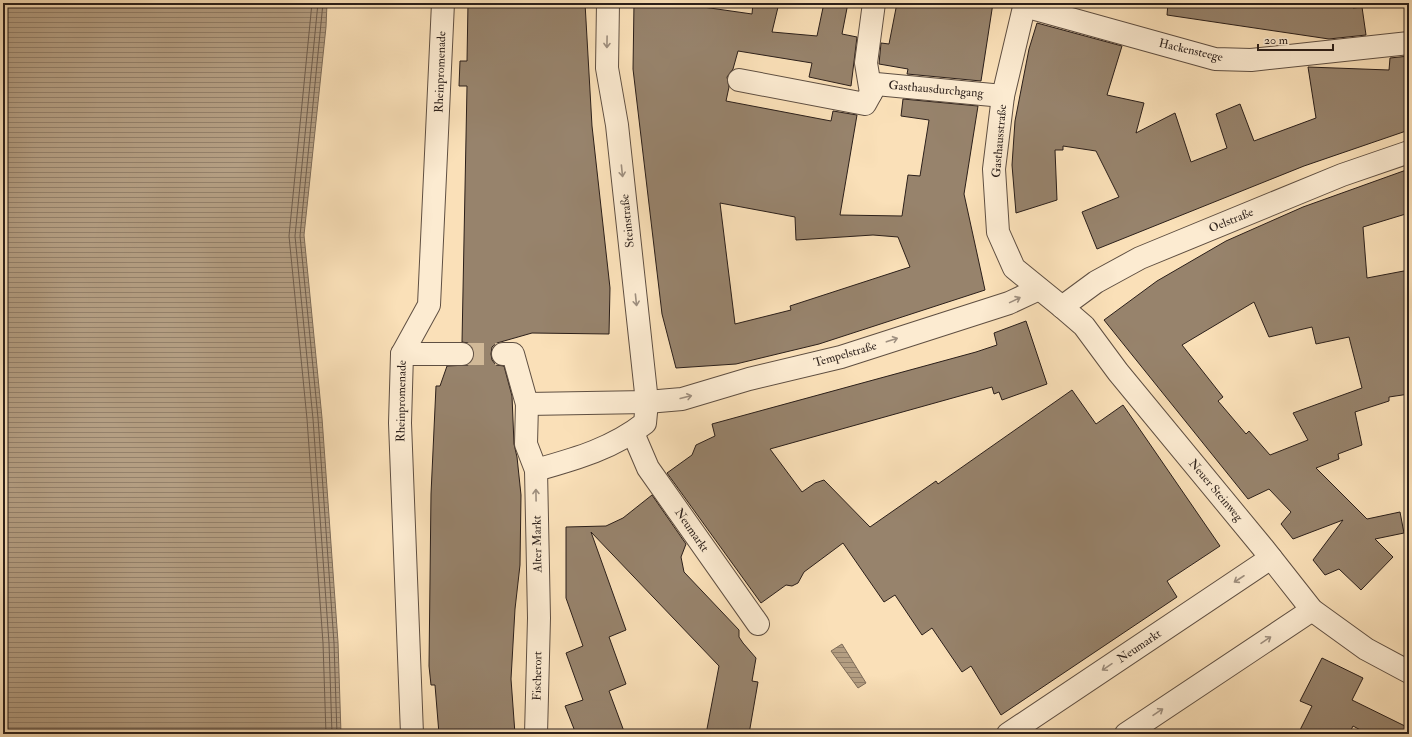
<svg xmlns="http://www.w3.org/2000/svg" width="1412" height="737" font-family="'IM FELL Double Pica',serif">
<defs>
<pattern id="water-rules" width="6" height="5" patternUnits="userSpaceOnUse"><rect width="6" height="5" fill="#b49e82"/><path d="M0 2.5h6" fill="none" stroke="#93806a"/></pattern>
</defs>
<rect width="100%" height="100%" fill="#fae0b8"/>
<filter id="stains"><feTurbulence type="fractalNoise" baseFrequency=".005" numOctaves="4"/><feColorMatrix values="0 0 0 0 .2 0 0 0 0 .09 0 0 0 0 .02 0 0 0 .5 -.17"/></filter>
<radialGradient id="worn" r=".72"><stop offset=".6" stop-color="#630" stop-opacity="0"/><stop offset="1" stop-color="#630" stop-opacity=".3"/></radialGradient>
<g fill="url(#water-rules)" stroke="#7d6b58">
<polygon points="3,3 327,3 326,27 304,235 322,418 338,642 341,734 3,734"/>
<polygon points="842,644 866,683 858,688 831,651"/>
</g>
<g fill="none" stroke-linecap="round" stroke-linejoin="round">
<g stroke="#705e4e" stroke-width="1">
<polyline points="312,3 289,236 307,419 323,643 326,734"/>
<polyline points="318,3 295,236 313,419 329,643 332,734"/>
<polyline points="323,3 300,236 318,418 334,643 337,734"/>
</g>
</g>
<g fill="#97836c" stroke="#2b1f1a" fill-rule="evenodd">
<polygon points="468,3 585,3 592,126 610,288 609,334 532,333 497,343 492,347 491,354 492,360 496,365 504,366 512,396 514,444 517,457 521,495 520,565 515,609 511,679 515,734 439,734 435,685 431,685 429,666 431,494 436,386 440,386 447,366 468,365 473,361 474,354 473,347 468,343 462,342 467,86 459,86 460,61 467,61"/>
<path d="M634 3H703V7L752 14 753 3H779L772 32 817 36 824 3H848L842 34 857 37 851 86 809 77 812 63 738 51 733 69 727 77 729 87 726 101 831 121 833 111 857 115 840 215 902 216 908 175 920 176 929 120 901 116 903 99 978 106 964 194 985 290 819 344 736 364 676 368 662 314 633 69ZM720 203 795 217 796 240 873 235 898 237 910 267 790 306 791 310 735 324Z"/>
<polygon points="897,3 993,3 981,81 907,74 908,69 879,64 881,43 889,44"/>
<polygon points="1168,3 1352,3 1353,8 1362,7 1366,35 1329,39 1167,15"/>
<polygon points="1037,23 1122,46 1107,95 1144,103 1136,133 1175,113 1191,162 1227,148 1216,114 1240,104 1254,141 1316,118 1308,67 1389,70 1390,58 1409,56 1409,130 1304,166 1097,249 1082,212 1119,197 1096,151 1063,146 1063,150 1055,150 1057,200 1016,213 1012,165 1015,121 1029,49"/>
<path d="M1409 169V213L1363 227 1367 278 1409 270V394L1389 397V401L1355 412 1362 445 1338 454 1339 459 1316 468 1367 519 1400 512 1404 533 1375 539 1393 557 1361 590 1339 569 1325 575 1313 560 1343 520 1293 539 1281 524 1291 512 1269 489 1248 499 1104 320 1157 281 1226 241 1303 207ZM1254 302 1269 337 1312 327 1316 344 1349 337 1362 388 1293 413 1308 440 1270 455 1249 431 1246 434 1218 401 1223 397 1182 345Z"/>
<polygon points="1026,321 1047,384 1002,400 999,392 994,394 992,387 770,449 802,492 815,483 824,480 870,527 936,481 938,484 1072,390 1096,424 1123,405 1220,546 1167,581 1177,597 1001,715 971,666 962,672 932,628 922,635 895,595 884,602 843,543 804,572 798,583 792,586 786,585 761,603 667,473 692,455 696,445 715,436 712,424 976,352 997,345 994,333"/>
<polygon points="652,495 686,544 681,557 684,572 739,630 739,637 743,643 756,658 752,681 758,682 749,734 706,734 719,666 591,532 626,630 609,637 626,684 609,691 625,734 576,734 565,706 583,700 566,653 583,646 566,598 566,527 606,526 623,518"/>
<polygon points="1322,658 1363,678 1352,700 1409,728 1409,734 1368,734 1353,726 1349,734 1298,734 1312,706 1300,701"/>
</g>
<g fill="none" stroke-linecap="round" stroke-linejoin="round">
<polyline stroke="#d1b998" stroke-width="22" stroke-dasharray="22 11" stroke-linecap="butt" points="462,354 503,354"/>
<defs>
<g id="minor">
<polyline points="1025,3 1003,96 994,169 998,232 1014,268 1062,307 1084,326 1118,372 1264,549 1312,610 1366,649 1409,672"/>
<polyline points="1024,6 1215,59 1251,60 1409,43"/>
<polyline points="739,80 865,104 876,84 1003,96"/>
<polyline points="871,93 866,63 874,3"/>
<polyline points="1062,307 1096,282 1140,258 1342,175 1409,152"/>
<polyline points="402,354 462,354"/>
<polyline points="503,354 513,354 527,404 526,444 536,470 539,618 536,734"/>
<polyline points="527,404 647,402 682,399 749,379 841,357 1009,303 1039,289"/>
<polyline points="633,433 648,468 758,624"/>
<path d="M536 470C575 459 612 449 645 423L647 402 617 125 607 68 608 3"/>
<polyline points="412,734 400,423 402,354 429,305 443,3"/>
<polyline points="1008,734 1271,558"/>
<polyline points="1126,734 1312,610"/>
</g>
</defs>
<use href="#minor" stroke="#5f4f42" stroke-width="24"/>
<use href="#minor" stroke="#fcebd1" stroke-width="22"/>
</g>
<defs><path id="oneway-shaft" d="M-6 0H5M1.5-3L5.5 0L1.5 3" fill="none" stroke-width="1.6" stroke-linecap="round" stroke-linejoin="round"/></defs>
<g stroke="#9e8f7f">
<use href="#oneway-shaft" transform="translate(607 42) rotate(91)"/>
<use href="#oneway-shaft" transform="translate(622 171) rotate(84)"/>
<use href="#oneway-shaft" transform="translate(636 300) rotate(84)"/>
<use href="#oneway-shaft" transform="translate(1015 300) rotate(-26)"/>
<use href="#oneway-shaft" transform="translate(892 340) rotate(-18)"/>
<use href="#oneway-shaft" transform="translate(686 397) rotate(-14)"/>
<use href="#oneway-shaft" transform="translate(536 495) rotate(-91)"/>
<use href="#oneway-shaft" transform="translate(1239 579) rotate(147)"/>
<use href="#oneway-shaft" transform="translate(1266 640) rotate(-34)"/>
<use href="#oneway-shaft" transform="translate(1107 667) rotate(146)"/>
<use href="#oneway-shaft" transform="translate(1158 712) rotate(-34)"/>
</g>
<g text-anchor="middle" stroke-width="3" stroke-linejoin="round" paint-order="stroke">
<g font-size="12" fill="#2b1f1a" stroke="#fcebd1">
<text transform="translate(1191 50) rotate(13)" y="4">Hackensteege</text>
<text transform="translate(440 72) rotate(-88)" y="4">Rheinpromenade</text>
<text transform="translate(936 89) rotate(5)" y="4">Gasthausdurchgang</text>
<text transform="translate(999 141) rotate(-85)" y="4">Gasthausstraße</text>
<text transform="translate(1231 220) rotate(-22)" y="4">Oelstraße</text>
<text transform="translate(627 221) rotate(-96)" y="4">Steinstraße</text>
<text transform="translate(845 354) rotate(-16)" y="4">Tempelstraße</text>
<text transform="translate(401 401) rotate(-89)" y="4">Rheinpromenade</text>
<text transform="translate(1216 490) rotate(50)" y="4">Neuer Steinweg</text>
<text transform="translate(692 530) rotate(55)" y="4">Neumarkt</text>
<text transform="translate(537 544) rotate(-91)" y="4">Alter Markt</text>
<text transform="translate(1139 646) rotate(-34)" y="4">Neumarkt</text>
<text transform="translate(537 676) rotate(-89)" y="4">Fischerort</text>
</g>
</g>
<rect width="1412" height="737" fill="none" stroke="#fae0b8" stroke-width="16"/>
<rect x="4" y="4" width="1404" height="729" fill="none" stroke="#2b1f1a" stroke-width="2"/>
<rect x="8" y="8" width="1396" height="721" fill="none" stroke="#2b1f1a"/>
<path d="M1258 44v6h75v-6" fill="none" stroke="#2b1f1a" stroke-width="2"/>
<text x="1264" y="44" font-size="12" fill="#2b1f1a" stroke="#fcebd1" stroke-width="3" paint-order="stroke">20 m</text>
<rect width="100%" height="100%" filter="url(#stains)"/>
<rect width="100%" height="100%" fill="url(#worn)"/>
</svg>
